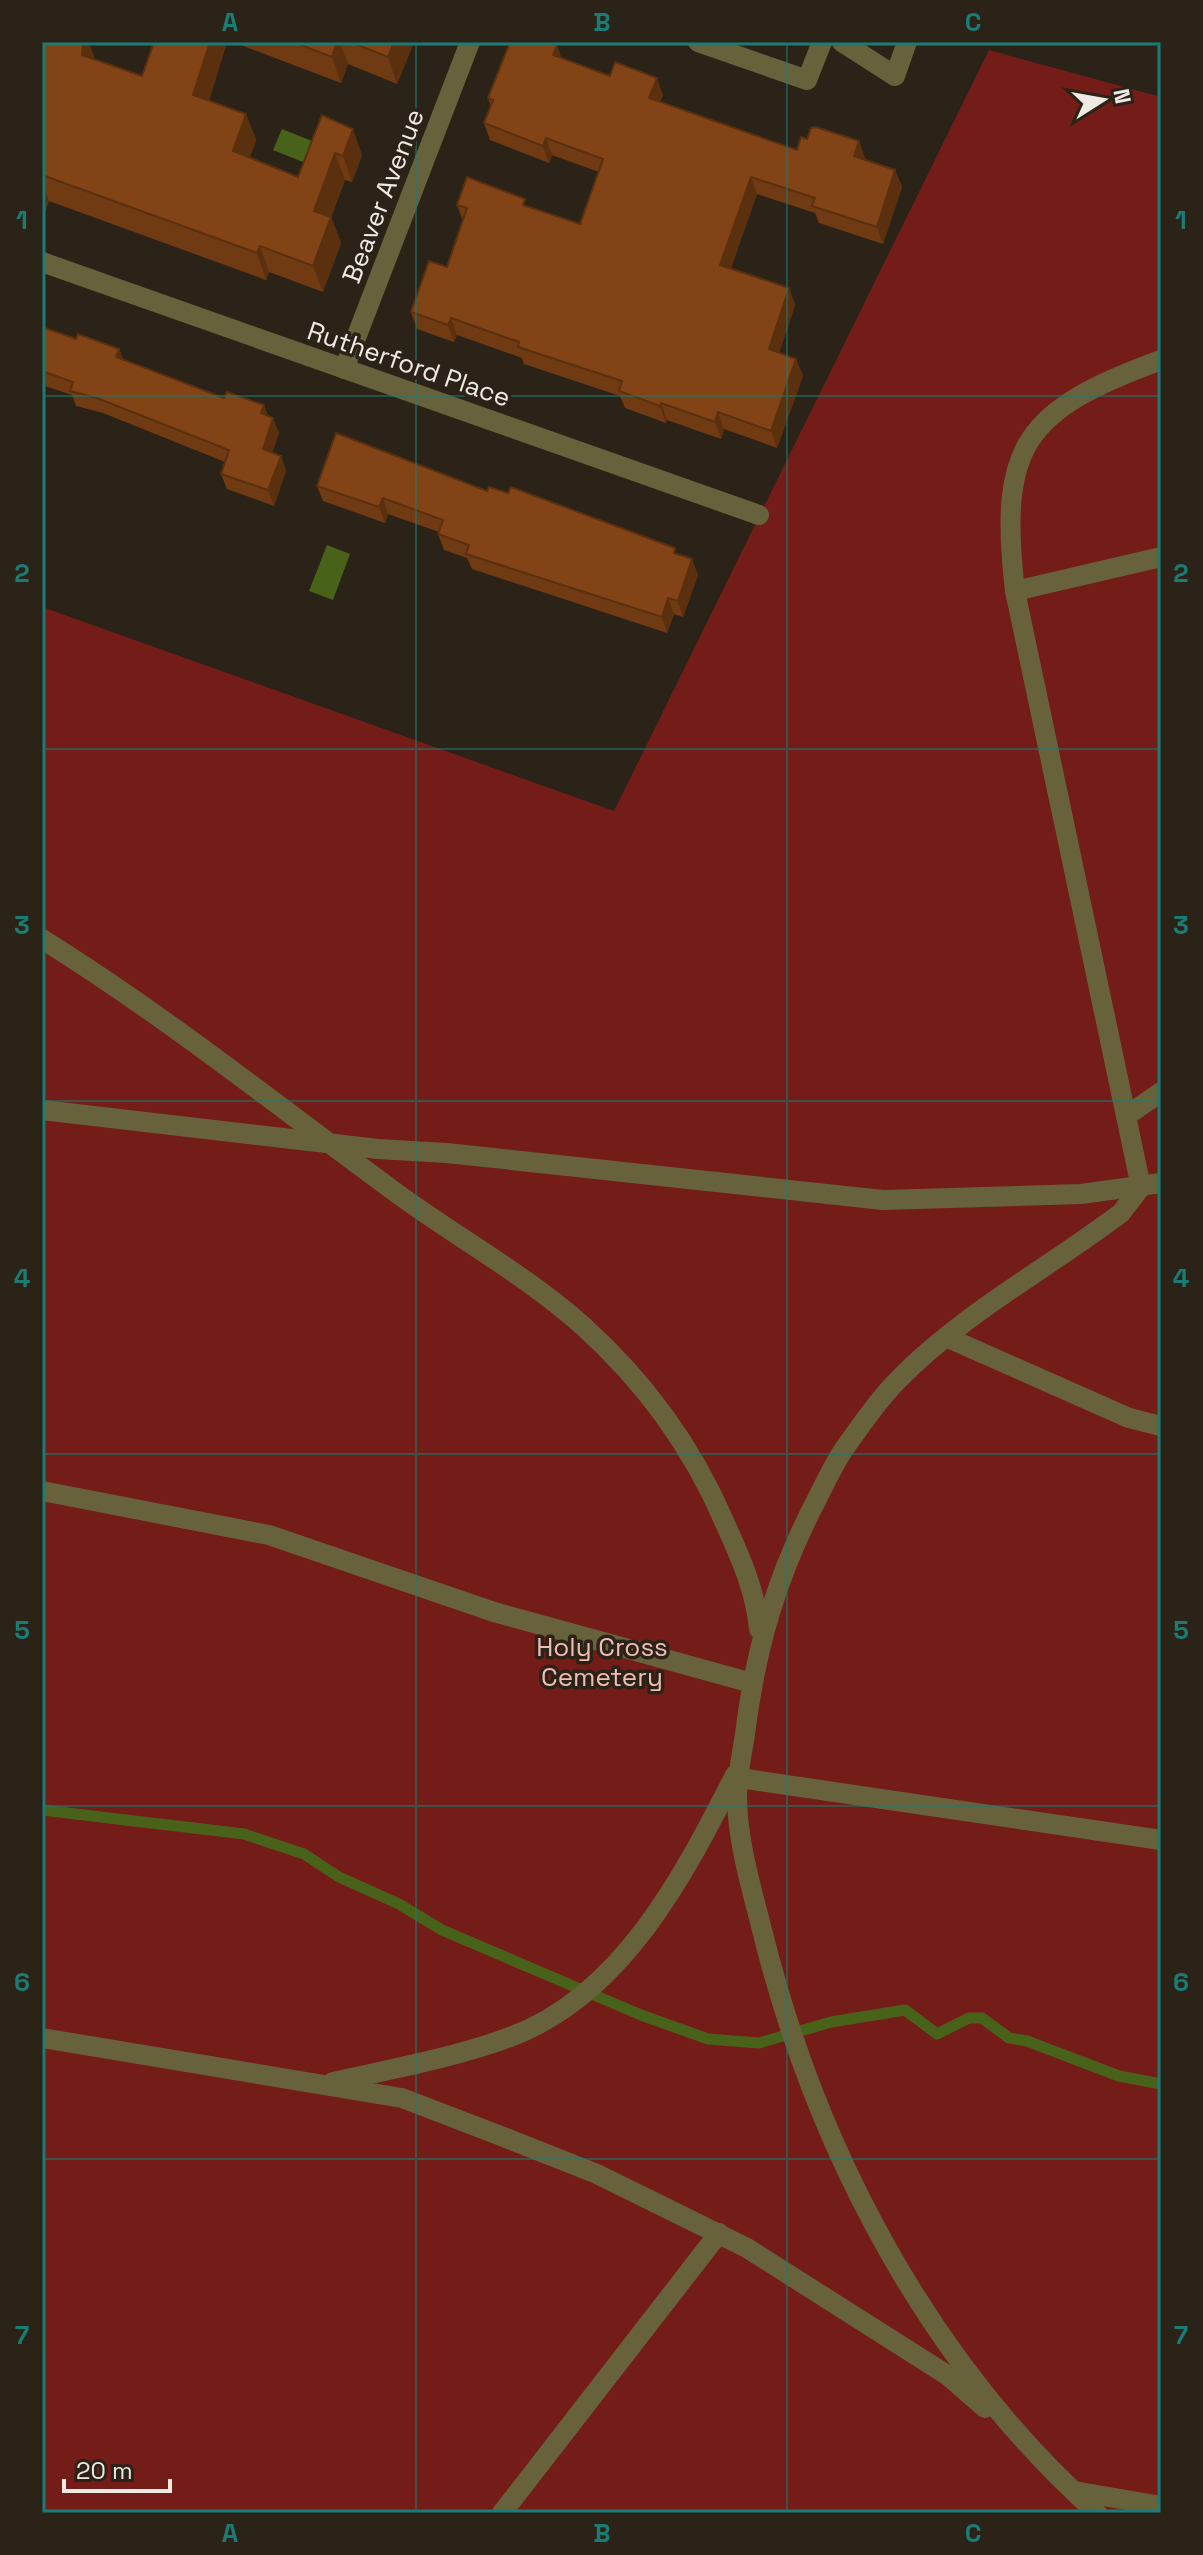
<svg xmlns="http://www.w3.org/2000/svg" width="1203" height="2555" font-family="'Space Grotesk',sans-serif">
<rect width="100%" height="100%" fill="#2b2318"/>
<polygon fill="#741c18" points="989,50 1161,97 1161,2513 42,2513 42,607 614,811"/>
<g fill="#49621a">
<polygon points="282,129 317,143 308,164 273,150"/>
<polygon points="327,545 350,554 333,600 309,591"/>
</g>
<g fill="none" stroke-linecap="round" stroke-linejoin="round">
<polyline stroke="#49621a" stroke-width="11" points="42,1810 244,1834 304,1854 339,1877 399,1904 442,1930 641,2015 708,2039 759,2043 831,2022 905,2010 937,2034 969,2018 982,2018 1009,2038 1027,2041 1119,2076 1161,2084"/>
<g stroke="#67623b" stroke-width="20">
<polyline points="698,42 807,80 822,42"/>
<polyline points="842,42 895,76 907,42"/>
<polyline points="42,262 759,515"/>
<polyline points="344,369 470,42"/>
<polyline points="1015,591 1161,557"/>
<path d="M42 939C164 1015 275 1104 391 1189 454 1236 525 1274 583 1326 643 1380 692 1447 724 1521 740 1557 755 1588 759 1629"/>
<polyline points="42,1110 378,1149 447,1153 883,1200 1081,1194 1161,1183"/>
<polyline points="1126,1116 1161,1092"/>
<polyline points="946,1337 1129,1418 1161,1426"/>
<polyline points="42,1491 269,1535 494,1612 752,1683"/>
<polyline points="739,1778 1161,1840"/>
<polyline points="42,2038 402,2098 501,2136 597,2174 747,2248 947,2375 985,2408"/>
<path d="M333 2082C392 2069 453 2058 510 2037 622 1996 684 1875 735 1775"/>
<polyline points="1074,2491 1161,2506"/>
<polyline points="502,2513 719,2233"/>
<path d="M1097 2513C929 2363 817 2151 763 1934 752 1889 737 1842 737 1796 737 1776 742 1754 745 1734 756 1646 777 1575 818 1497 826 1481 834 1464 844 1449 860 1427 877 1401 897 1381 962 1314 1047 1269 1121 1213L1141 1187 1015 591C998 444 1025 410 1161 360"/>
</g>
</g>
<g fill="#703a13">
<polygon points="42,42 89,42 94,59 142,76 227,42 209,100 246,114 256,140 250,157 298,177 322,115 362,155 352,182 345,180 331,217 341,243 323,292 269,272 266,280 49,201 42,221"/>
<polygon points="233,42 414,42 397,84 348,64 341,83"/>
<polygon points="562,59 663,95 660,102 797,150 807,139 859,141 865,160 895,170 902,187 883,244 819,223 815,213 757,194 731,268 789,288 795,305 779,353 796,359 803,376 777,448 724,429 721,439 667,420 666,423 625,408 620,396 524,364 522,358 457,335 454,342 417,329 411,312 447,267 463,221 457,205 528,207 580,224 599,172 552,155 549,163 490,140 484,123 491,106 488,98"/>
<polygon points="42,327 76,339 119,349 123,360 268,416 279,433 272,453 281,456 286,471 274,506 227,489 221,474 225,462 103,413 76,406 72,395 42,385"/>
<polygon points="317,486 487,491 677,554 698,575 683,617 674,614 667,633 472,569 467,558 444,550 438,534 439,532 388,514 385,523 323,501"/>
</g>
<g fill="#5b300f">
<polygon points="83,42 89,42 94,57 91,81 82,55"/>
<polygon points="210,42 227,42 203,121 193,95"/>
<polygon points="337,42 340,42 348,64 341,83 332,57"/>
<polygon points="394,42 414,42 397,84 388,57"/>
<polygon points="557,45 563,62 553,55"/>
<polygon points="657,78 663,95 655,115 649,98"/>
<polygon points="246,114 256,140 243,177 233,151"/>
<polygon points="353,129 362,155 352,182 343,156"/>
<polygon points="546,138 552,155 549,163 543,146"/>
<polygon points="859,141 865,158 860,173 854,156"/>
<polygon points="335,153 345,180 324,237 314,211"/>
<polygon points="895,170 902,187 883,244 877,227"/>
<polygon points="751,177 757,194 726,282 720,265"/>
<polygon points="42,182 49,201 42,221"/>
<polygon points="331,217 341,243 323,292 313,266"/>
<polygon points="260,246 269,272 266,280 257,253"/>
<polygon points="789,288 795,305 775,366 769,349"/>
<polygon points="451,318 457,335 454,342 448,325"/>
<polygon points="119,349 125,364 116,357"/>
<polygon points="796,359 803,376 777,448 771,431"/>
<polygon points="661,403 667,420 666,423 660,406"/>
<polygon points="264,405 270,421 261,413"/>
<polygon points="718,412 724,429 721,439 715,422"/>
<polygon points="273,418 279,433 268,465 263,449"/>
<polygon points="281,456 286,471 274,506 268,490"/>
<polygon points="383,498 388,514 385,523 379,507"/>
<polygon points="692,559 698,575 683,617 678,601"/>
<polygon points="668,598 674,614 667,633 662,617"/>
</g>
<g fill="#824416" stroke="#5b300f" stroke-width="2">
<polygon points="42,42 83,42 82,55 142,76 154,42 210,42 193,95 246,114 233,151 298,177 322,115 353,129 343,156 335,153 314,211 331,217 313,266 260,246 257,253 42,175"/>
<polygon points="293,42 337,42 332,57"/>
<polygon points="350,42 394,42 388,57"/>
<polygon points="510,42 549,42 557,45 553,55 610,76 615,62 657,78 649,98 797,150 801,137 807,139 811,128 816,127 859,141 854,156 895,170 877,227 812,206 815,198 751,177 720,265 789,288 769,349 796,359 771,431 718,412 715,422 661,403 660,406 619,391 622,381 518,347 519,342 451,318 448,325 411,312 429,261 447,267 467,208 457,205 467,177 525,199 523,205 580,224 603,159 546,138 543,146 484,123 493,100 488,98"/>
<polygon points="42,327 76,339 78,334 119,349 116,357 224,398 227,392 264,405 261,413 273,418 263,449 281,456 268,490 221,474 229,450 97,398 70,391 73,382 42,371"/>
<polygon points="336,433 487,491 489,487 508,493 511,487 675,548 674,553 692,559 678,601 668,598 662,617 466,554 469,545 438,534 443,520 383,498 379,507 317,486"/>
</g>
<path fill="none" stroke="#1a7c74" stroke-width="2" stroke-opacity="0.55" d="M416 42V2513M787 42V2513M42 396H1161M42 749H1161M42 1101H1161M42 1454H1161M42 1806H1161M42 2159H1161"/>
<g text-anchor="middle" stroke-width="7" stroke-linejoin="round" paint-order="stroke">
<g font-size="26" fill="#efeae3" stroke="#2b2318">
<text transform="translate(383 196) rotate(-69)" y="9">Beaver Avenue</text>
<text transform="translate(409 364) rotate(19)" y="9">Rutherford Place</text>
</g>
<g font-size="26" fill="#f1bcb4" stroke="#2b2318">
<text x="602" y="1656">Holy Cross<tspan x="602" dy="30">Cemetery</tspan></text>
</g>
</g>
<rect width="1203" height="2555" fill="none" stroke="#2b2318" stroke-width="88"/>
<g transform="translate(1103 100) rotate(79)" stroke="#2b2318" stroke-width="6" paint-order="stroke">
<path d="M0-6L14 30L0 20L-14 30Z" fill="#efeae3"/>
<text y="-12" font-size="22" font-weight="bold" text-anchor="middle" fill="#efeae3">N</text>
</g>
<path d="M64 2479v12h106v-12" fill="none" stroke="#efeae3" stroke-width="4"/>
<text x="76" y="2479" font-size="24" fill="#efeae3" stroke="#2b2318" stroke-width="6" paint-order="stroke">20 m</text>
<rect x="44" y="44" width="1115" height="2467" fill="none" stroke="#1a7c74" stroke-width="3"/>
<g font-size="26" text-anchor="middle" font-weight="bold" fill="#1a7c74">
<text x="230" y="31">A</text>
<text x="602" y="31">B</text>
<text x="973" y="31">C</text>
<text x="22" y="229">1</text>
<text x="1181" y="229">1</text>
<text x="22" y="582">2</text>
<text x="1181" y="582">2</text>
<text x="22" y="934">3</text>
<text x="1181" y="934">3</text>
<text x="22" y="1287">4</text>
<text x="1181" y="1287">4</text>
<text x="22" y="1639">5</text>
<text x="1181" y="1639">5</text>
<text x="22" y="1991">6</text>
<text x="1181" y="1991">6</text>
<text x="22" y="2344">7</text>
<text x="1181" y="2344">7</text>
<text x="230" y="2542">A</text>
<text x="602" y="2542">B</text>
<text x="973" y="2542">C</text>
</g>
</svg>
